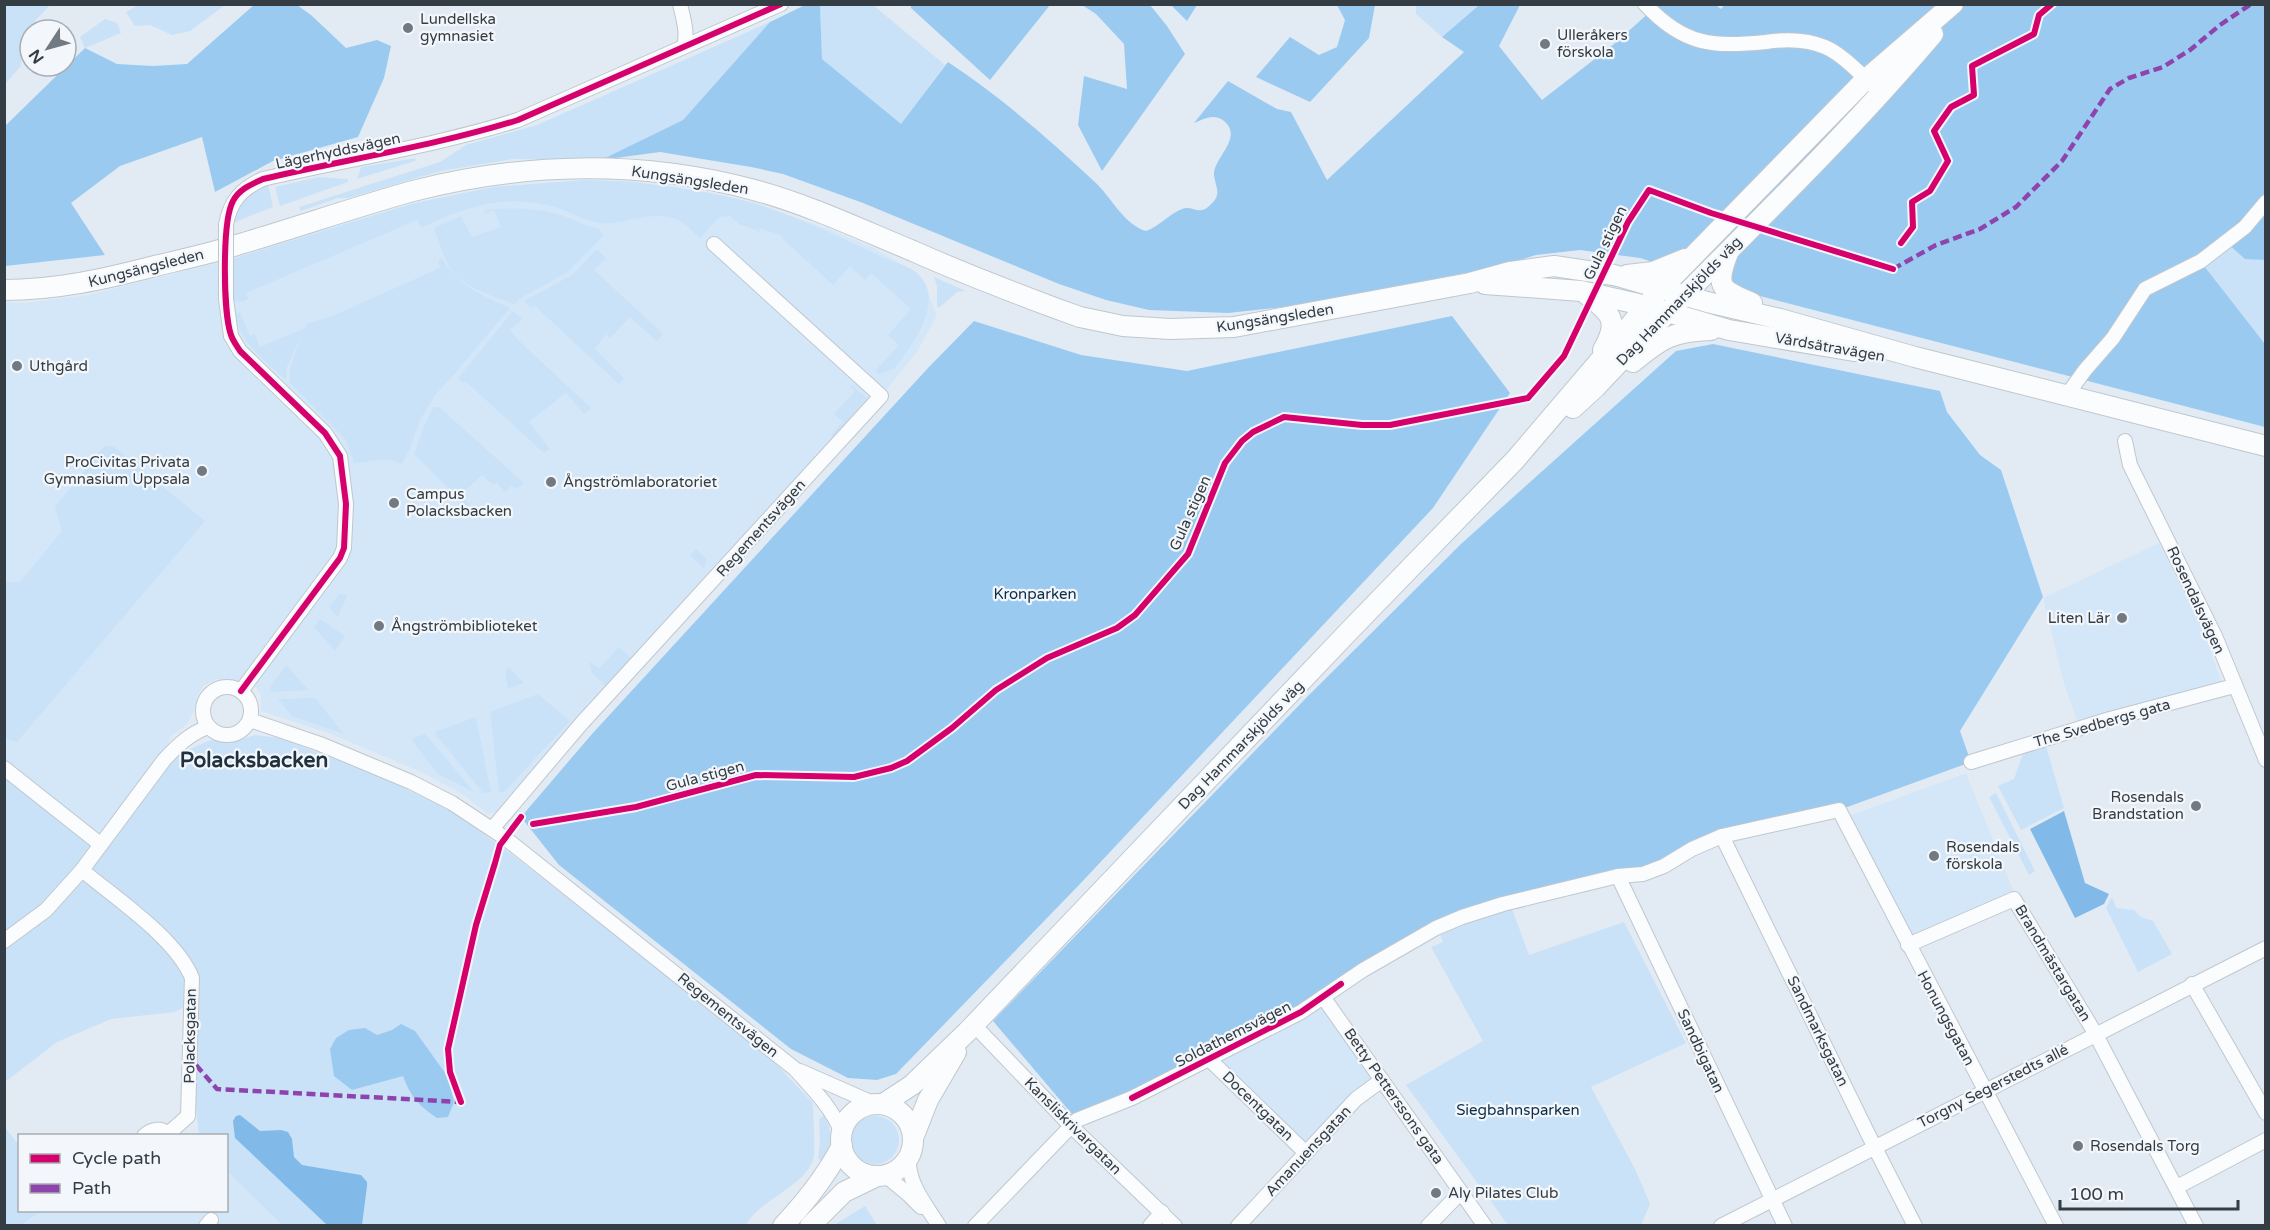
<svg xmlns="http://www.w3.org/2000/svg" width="2270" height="1230" font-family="'Varela Round',sans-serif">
<rect width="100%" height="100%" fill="#e2ebf4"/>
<g fill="#d4e7f8">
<polygon points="584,180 632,181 723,196 756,203 836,232 876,249 911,270 928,294 937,315 917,352 881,396 509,810 488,814 462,794 421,772 331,734 261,711 261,695 252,682 217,679 203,686 196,700 196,708 186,725 170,737 164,760 100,844 5,759 5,302 24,303 88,295 236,258 345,223 415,203 494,187"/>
<polygon points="2159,543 2206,638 2223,687 2080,728 2064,684 2043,598"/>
<polygon points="1966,773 2015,895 1910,940 1849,816"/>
<polygon points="1321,1004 1380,1088 1293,1152 1209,1068"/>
<polygon points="227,1171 282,1225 22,1226 42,1211 226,1210"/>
</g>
<g fill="#c9e2f8">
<polygon points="5,4 50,5 21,36 21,66 5,84"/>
<polygon points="138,5 138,4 225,5 190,31 172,35 150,25 135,26 126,12"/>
<polygon points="820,5 873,5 945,65 901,125 822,59"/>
<polygon points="1416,5 1478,5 1442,37 1416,14"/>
<polygon points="105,19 117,23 121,33 85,48 80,37"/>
<polygon points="770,22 683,120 601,160 513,159 441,171 348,198 338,198 301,211 299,207 440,162 466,145 537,125"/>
<polygon points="416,158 415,161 357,179 361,167"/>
<polygon points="319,177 348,179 348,182 280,206 275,187"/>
<path d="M584 180C631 181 678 186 725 196 777 207 834 234 882 257 894 262 910 266 919 275 923 279 927 286 928 291 933 319 909 349 894 369L879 374 875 371 899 345 888 335 911 309 871 273 865 280 850 266 833 285 782 238 784 236 758 228 761 232 739 224 730 216 719 217 700 238C693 232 686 224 678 220 654 209 626 225 601 223 587 222 572 212 558 208 505 193 469 205 421 228L417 220 246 293 248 299C241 303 237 303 231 297L232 259 415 203 494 187Z"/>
<path d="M268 184 273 207 233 223C236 203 249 191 268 184Z"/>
<path d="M488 209C512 208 541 208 564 216 576 221 587 227 600 229L603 236 568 272 519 299 514 304C494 296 462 288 450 268 443 256 439 241 434 228L461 216 472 237 501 227 494 210 484 214V211Z"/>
<polygon points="2226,241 2265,260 2265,344 2201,262"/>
<polygon points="597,249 606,258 594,270 663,334 657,341 630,317 610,338 606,334 595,349 624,378 619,384 534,305 532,308 524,301 572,275"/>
<path d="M442 258C457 285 483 296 510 308L457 371 436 394 420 420 409 451 402 464C382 455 374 462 354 463L346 440 290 383V368L302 334 287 367 286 380C268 363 238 342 236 314L240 312 250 336 255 334 260 347 305 328 306 324 330 317 440 268 438 260Z"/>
<polygon points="934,277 966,291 957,292 939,308 937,307 937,286"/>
<polygon points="513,311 522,319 510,330 517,339 591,408 584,414 566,393 529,422 550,449 544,453 465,381 463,383 458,378"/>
<polygon points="851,385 867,398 833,437 831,435 843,422 834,414 855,391 850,386"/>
<polygon points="434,407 439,407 524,483 517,489 512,486 504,492 497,482 493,485 482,475 461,494 469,505 467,507 414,454 424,426"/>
<polygon points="105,445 114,447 205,521 22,736 17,742 9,740 5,736 5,582 20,582 62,531 55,507"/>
<polygon points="696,549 707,559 704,569 690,555"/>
<polygon points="340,593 347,596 338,617 329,607"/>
<polygon points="320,619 345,636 335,651 314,627"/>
<polygon points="619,647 632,659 610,685 605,685 592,673 589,661 599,669"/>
<polygon points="286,665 308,690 272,692 269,689"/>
<polygon points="509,667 524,683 508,688 505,670"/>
<polygon points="538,694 570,721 504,792 499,792 490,712"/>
<polygon points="315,698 344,734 292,716 278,699"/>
<polygon points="476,717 491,792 483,793 434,732"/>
<polygon points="425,734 474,792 438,774 411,739"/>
<path d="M255 735 279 738 372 773 452 811 511 854 761 1048 813 1103C813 1116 816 1150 813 1160 804 1187 759 1200 746 1225H282L227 1171 226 1136 199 1135 196 1107V1064L191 1003 175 1012 111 1019 57 1042 5 1082V759L100 844 164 760 211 740 230 743Z"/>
<polygon points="2046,746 2064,808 2021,830 1998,786 2014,779 2023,754"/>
<polygon points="1996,793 2035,871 2029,875 1989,797"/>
<polygon points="2111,898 2113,899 2116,908 2134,910 2141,917 2153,921 2172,954 2138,972 2106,908"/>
<polygon points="1511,906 1529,955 1624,922 1686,1043 1591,1087 1636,1171 1650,1204 1641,1225 1508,1225 1406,1085 1483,1041 1431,947 1443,942 1438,930"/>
<path d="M824 1114C833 1131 832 1146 824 1163L818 1158 820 1140 819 1120Z"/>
<circle cx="875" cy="1140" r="24"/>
<polygon points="4,1126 19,1145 20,1210 42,1211 22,1225 5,1225"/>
<polygon points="865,1206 877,1225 834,1225"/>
</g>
<g fill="#9bcaf1">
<polygon points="255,4 297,5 311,15 346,48 377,40 391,46 384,78 358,137 273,161 215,192 202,137 120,166 71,203 105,255 5,266 5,126 85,48 117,64 153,66 187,64"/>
<path d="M1725 4 2265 5V260L2245 259 2226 242 2201 262 2265 344V427L1756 295 1640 258 1580 250 1536 255 1497 267 1293 306 1228 313 1149 310 1106 300 1059 284 863 203 783 174 751 167 660 152 601 160 683 120 770 22 805 5H820L822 59 901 124 948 62C1001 97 1050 140 1097 184 1112 199 1125 225 1146 231 1159 227 1173 210 1186 208 1193 207 1200 214 1208 207 1223 194 1216 190 1214 175 1213 158 1244 138 1224 121 1214 113 1204 119 1194 123L1228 81 1277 109 1291 112 1327 180 1464 52 1442 37 1479 5H1520L1499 46 1542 100 1614 44 1651 11 1645 5H1716L1721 9Z"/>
<polygon points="911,5 911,4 1050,5 990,80 911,8"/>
<polygon points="1082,5 1150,5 1167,26 1185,54 1102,171 1078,125 1084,76 1127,89 1124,44 1096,14"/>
<polygon points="1171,5 1197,5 1187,21"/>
<polygon points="1337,5 1375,5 1369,38 1310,102 1256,77 1290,37 1319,55 1337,47 1345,20"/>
<polygon points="1452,316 1510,393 1433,508 1079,885 896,1074 877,1080 848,1078 791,1049 559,865 521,817 592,734 928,368 974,321 1081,355 1187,371"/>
<polygon points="1713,344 1940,391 1947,412 1980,455 2001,470 2043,597 1960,731 1971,762 1839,810 1722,836 1664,866 1462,917 1341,984 1077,1120 993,1021 1308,696 1461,544 1676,351"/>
<path d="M401 1024 415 1031 448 1077 454 1102 448 1117 437 1118C420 1107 410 1096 403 1076L352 1090 334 1076 330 1049 336 1038 349 1030 365 1028 377 1035 392 1030Z"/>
</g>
<g fill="#81bae9">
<polygon points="2064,811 2085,883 2109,894 2104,904 2075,918 2030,829"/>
<polygon points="240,1115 260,1131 281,1130 288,1132 292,1139 294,1157 302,1165 361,1175 367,1182 367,1186 362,1225 327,1225 235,1138 233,1121 236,1116"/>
</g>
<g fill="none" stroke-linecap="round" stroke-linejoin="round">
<defs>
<g id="minor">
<path d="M680 4C683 18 688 32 684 46"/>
<path d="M1645 4C1684 46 1713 47 1766 42 1786 39 1806 39 1825 47 1843 54 1867 81 1882 94"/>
<path d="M226 225C230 201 241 189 263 179 348 159 435 146 518 120L781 4"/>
<polyline points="226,299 231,336 240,351 325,433 340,456 346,504 344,548 340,558 241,691"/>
<polyline points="2067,395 2085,370 2113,338 2145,289 2201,261 2245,227 2266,202"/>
<polyline points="2125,441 2130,465 2215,636 2266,760"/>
<circle cx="227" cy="711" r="24"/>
<path d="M250 720 320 744 411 782 452 803 505 838 795 1069C813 1089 832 1108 842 1133"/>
<polyline points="1971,762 2110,719 2234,686"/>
<polyline points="4,768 100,844"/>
<polyline points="492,829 581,724 881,396 714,244"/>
<polyline points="1722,836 1872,1142 1915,1226"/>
<path d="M82 870C115 898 176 938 192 978L188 1116 169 1133"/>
<polyline points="1618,876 1785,1226"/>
<path d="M4 941 46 910 82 870 164 760C177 746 189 734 208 727"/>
<polyline points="1908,945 2014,899 2095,1033 2196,1226"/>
<polyline points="2192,984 2266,1113"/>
<polyline points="1323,997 1485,1226"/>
<polyline points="974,1025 1071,1126 1175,1226"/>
<polyline points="1210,1060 1306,1153"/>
<polyline points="800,1071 875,1104"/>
<path d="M144 1136C152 1128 162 1127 170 1136"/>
<path d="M909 1157C907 1183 926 1205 939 1226"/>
<polyline points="885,1175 908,1194 921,1207"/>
<polyline points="2177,1187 2266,1140"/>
<polyline points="206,1226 211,1220"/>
<polyline points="975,1226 1077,1120 1132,1098 1301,1012 1363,970 1436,928 1462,917 1503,904 1618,876 1643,874 1664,866 1692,849 1722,836 1839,810 2056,1226"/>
<polyline points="1150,1226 1162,1212"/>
<polyline points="1238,1226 1356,1099 1382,1080"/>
<polyline points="1428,1226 1461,1192"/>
<polyline points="1721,1226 2266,948"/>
</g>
<g id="secondary">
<path d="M1728 253C1715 287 1720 290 1752 303"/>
<polyline points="1627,275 1653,272 1685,259"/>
<polyline points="1485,284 1581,291 1647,306 1729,330 1854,351"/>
<path d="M4 290C56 290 105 279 155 266 184 259 213 253 240 244 298 227 355 207 413 191 525 162 642 160 754 190 807 204 862 230 913 251 960 272 1007 290 1055 308L1080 317 1123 326 1170 329 1234 327 1470 283 1510 272 1554 266 1614 275 1707 302 1780 319 1915 357 2266 446"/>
<path d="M1586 294C1611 313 1620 320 1603 350"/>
<path d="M1633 362C1662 338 1673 331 1711 330"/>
<path d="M1573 408 1596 387C1707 268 1828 158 1933 34"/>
<polyline points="883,1104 912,1085 967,1032 1352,628 1515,460 1661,289 1865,80 1953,4"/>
<circle cx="877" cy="1140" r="36"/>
<polyline points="913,1138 928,1100 956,1052"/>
<path d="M783 1226C808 1199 825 1177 842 1146"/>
<polyline points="810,1226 844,1192 877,1176"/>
</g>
</defs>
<use href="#minor" stroke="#bfc7ce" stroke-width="16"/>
<use href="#secondary" stroke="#bfc7ce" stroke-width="22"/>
<use href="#minor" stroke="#fbfcfd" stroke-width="14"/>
<use href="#secondary" stroke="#fbfcfd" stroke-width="20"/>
<defs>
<polyline id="minor-bridge" points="226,225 226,299"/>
</defs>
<use href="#minor-bridge" stroke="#bfc7ce" stroke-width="16" stroke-linecap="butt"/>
<use href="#minor-bridge" stroke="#fbfcfd" stroke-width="14"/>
<g stroke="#8e44ad" stroke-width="4.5" stroke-dasharray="9 4.5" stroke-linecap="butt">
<polyline points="1893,269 1936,245 1980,229 2016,207 2062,161 2110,89 2129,78 2163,67 2190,50 2220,25 2251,4"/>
<polyline points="196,1065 217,1089 461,1102"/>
</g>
<defs>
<g id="cycleway">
<polyline points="1901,243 1913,227 1912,202 1930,191 1948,161 1934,131 1951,107 1974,95 1972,66 2034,34 2039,15 2052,4"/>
<path d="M241 691 340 558 344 548 346 504 340 456 325 433 240 351C237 346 233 341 231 335 223 312 222 221 233 201 239 189 252 184 263 179 348 159 435 146 518 120L781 4"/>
<polyline points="533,824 636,807 756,775 854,777 891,768 907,761 952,728 996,690 1047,658 1117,628 1135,615 1188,554 1225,463 1242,441 1253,432 1284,417 1362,425 1390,425 1528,398 1564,356 1628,222 1649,190 1711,213 1893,269"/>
<polyline points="1132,1098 1301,1012 1341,984"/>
<polyline points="461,1102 450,1072 448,1049 476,925 495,863 500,845 521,817"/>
</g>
</defs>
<use href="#cycleway" stroke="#f3f7fb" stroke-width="10"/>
<use href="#cycleway" stroke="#d6006c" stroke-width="6"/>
</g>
<g fill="#717a82" stroke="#f3f7fb" stroke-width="2">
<circle cx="408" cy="28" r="6"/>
<circle cx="1545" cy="44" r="6"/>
<circle cx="17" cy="366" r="6"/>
<circle cx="202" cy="471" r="6"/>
<circle cx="551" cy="482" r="6"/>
<circle cx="394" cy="503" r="6"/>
<circle cx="2122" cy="618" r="6"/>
<circle cx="379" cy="626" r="6"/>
<circle cx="2196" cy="806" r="6"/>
<circle cx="1934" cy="856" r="6"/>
<circle cx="2078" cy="1146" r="6"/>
<circle cx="1436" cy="1193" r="6"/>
</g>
<g text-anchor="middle" stroke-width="4.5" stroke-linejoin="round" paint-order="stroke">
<g font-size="15" fill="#343d44" stroke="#f3f7fb" text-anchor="start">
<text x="420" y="24">Lundellska<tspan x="420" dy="17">gymnasiet</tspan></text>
<text x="1557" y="40">Ulleråkers<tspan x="1557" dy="17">förskola</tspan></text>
<text x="29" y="371">Uthgård</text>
<text x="190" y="467" text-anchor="end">ProCivitas Privata<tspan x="190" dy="17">Gymnasium Uppsala</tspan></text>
<text x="563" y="487">Ångströmlaboratoriet</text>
<text x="406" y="499">Campus<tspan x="406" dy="17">Polacksbacken</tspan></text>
<text x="2110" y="623" text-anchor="end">Liten Lär</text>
<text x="391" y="631">Ångströmbiblioteket</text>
<text x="2184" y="802" text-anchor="end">Rosendals<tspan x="2184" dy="17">Brandstation</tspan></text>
<text x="1946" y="852">Rosendals<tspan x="1946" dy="17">förskola</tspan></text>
<text x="2090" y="1151">Rosendals Torg</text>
<text x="1448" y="1198">Aly Pilates Club</text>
</g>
<g font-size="15" fill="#343d44" stroke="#f3f7fb">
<text transform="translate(338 151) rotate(-12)" y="5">Lägerhyddsvägen</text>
<text transform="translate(690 180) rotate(9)" y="5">Kungsängsleden</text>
<text transform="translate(1605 243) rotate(-64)" y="5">Gula stigen</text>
<text transform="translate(146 268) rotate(-14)" y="5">Kungsängsleden</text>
<text transform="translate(1679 301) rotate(-46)" y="5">Dag Hammarskjölds väg</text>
<text transform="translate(1275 318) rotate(-9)" y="5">Kungsängsleden</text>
<text transform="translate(1830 347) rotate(10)" y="5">Vårdsätravägen</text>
<text transform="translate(1190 513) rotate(-66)" y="5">Gula stigen</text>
<text transform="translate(761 528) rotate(-48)" y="5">Regementsvägen</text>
<text transform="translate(2196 600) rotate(65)" y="5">Rosendalsvägen</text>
<text transform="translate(2102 723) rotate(-16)" y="5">The Svedbergs gata</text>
<text transform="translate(1241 745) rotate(-46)" y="5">Dag Hammarskjölds väg</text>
<text transform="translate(705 776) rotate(-15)" y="5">Gula stigen</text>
<text transform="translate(2053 963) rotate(59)" y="5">Brandmästargatan</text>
<text transform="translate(728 1015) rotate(39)" y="5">Regementsvägen</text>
<text transform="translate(1946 1018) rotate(62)" y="5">Honungsgatan</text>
<text transform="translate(1818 1031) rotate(64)" y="5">Sandmarksgatan</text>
<text transform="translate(1233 1034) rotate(-27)" y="5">Soldathemsvägen</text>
<text transform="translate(190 1036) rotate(-89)" y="5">Polacksgatan</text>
<text transform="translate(1701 1051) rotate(65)" y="5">Sandbigatan</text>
<text transform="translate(1993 1086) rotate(-27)" y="5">Torgny Segerstedts allé</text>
<text transform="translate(1394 1096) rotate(55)" y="5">Betty Petterssons gata</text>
<text transform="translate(1258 1106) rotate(44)" y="5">Docentgatan</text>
<text transform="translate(1073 1126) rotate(45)" y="5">Kansliskrivargatan</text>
<text transform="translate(1308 1151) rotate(-47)" y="5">Amanuensgatan</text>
</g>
<g font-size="15" fill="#0c2d47" stroke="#f3f7fb">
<text x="1035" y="599">Kronparken</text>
<text x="1518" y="1115">Siegbahnsparken</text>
</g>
<g font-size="21" font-weight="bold" fill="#20313f" stroke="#f3f7fb">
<text x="254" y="767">Polacksbacken</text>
</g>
</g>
<rect width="2270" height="1230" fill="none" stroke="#343d44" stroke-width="12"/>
<rect x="18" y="1134" width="210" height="78" fill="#f3f7fb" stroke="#a7adb2" stroke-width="1.5"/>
<rect x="30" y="1154" width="30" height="9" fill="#d6006c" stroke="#a7adb2" stroke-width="1.5"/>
<text x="72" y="1164" font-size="18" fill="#343d44">Cycle path</text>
<rect x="30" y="1184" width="30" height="9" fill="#8e44ad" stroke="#a7adb2" stroke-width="1.5"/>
<text x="72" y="1194" font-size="18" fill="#343d44">Path</text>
<g transform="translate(48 48) rotate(234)"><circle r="28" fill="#f3f7fb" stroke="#a7adb2" stroke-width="1.5"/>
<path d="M0-4.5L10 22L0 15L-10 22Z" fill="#717a82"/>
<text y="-9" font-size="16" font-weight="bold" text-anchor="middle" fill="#343d44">N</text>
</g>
<path d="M2060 1200v9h178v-9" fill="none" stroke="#343d44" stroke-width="3"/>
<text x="2069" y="1200" font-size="18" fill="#343d44" stroke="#f3f7fb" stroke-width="4.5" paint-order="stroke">100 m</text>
</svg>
